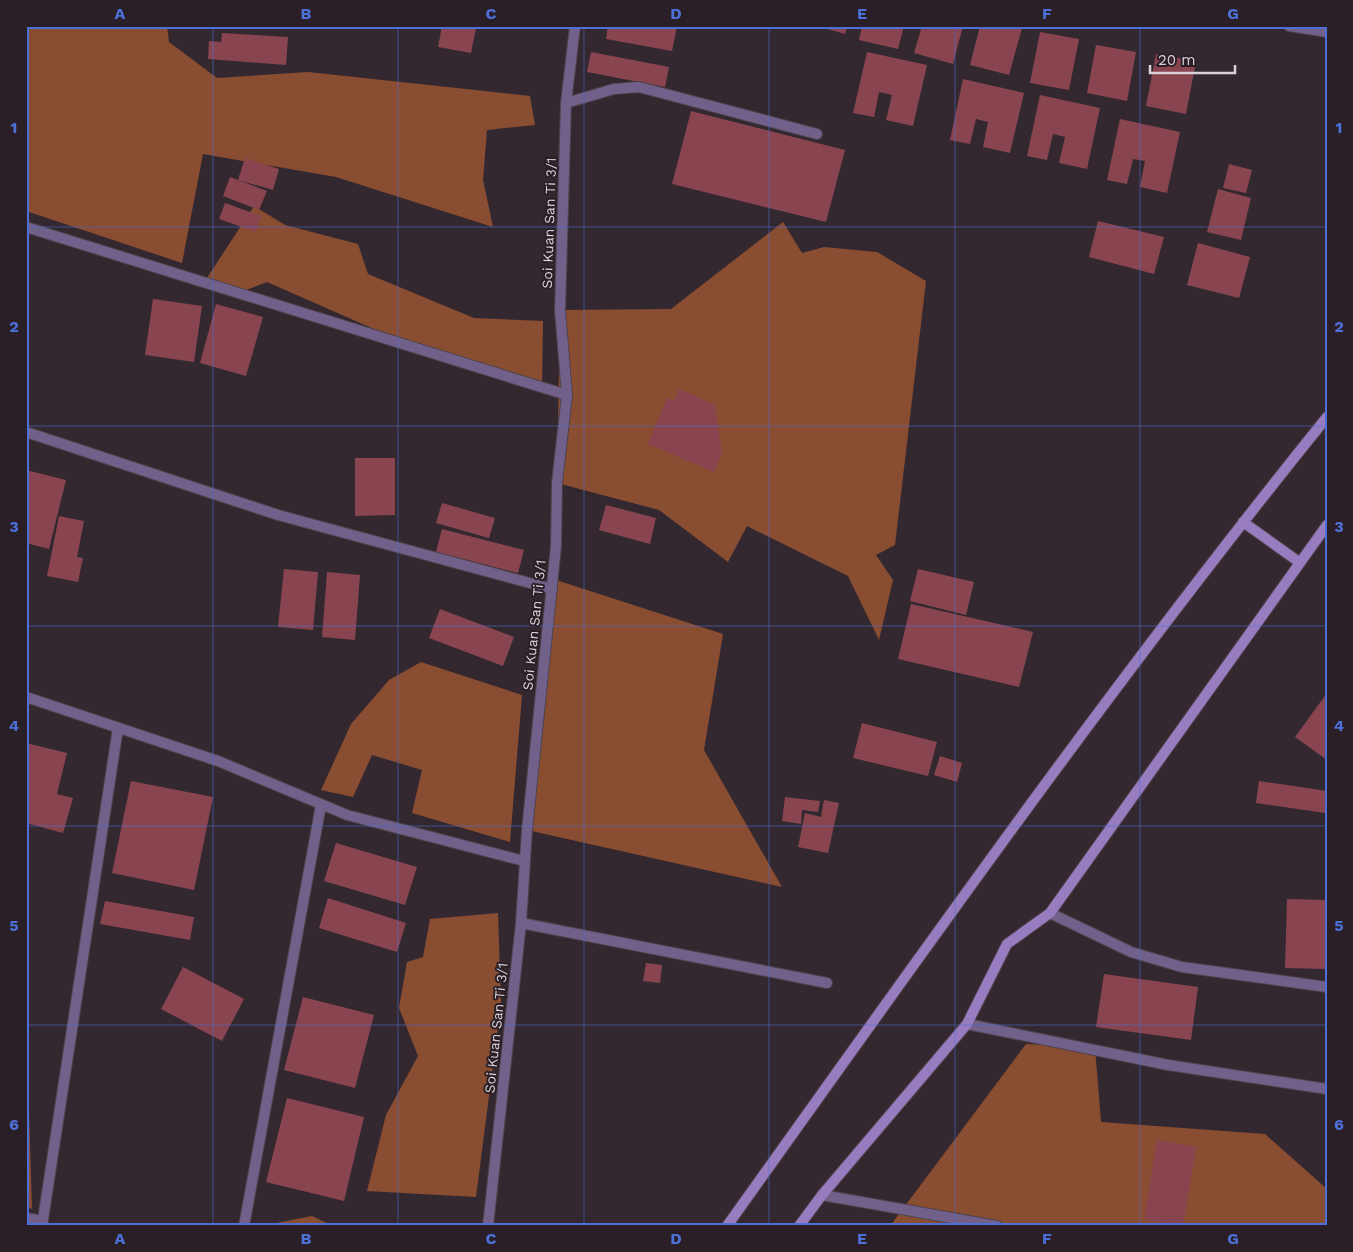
<svg xmlns="http://www.w3.org/2000/svg" width="1353" height="1252" font-family="'Work Sans',sans-serif">
<rect width="100%" height="100%" fill="#342830"/>
<g fill="#894d31">
<polygon points="26,26 167,26 169,42 217,78 308,72 530,96 535,125 487,130 483,180 493,227 336,177 203,154 182,263 26,211"/>
<polygon points="254,206 285,225 358,244 368,274 474,318 543,321 542,389 383,333 267,282 244,291 201,287"/>
<polygon points="783,222 802,253 824,247 877,252 926,281 895,545 876,555 893,580 879,640 848,576 747,526 728,562 659,510 557,483 560,310 671,309"/>
<polygon points="553,579 723,634 704,750 782,887 527,830"/>
<polygon points="421,662 522,695 510,842 412,813 422,770 372,755 353,797 321,790 351,724 389,680"/>
<polygon points="498,913 501,1003 476,1197 367,1191 386,1115 418,1056 399,1008 407,962 423,957 430,919"/>
<polygon points="26,1039 27,1046 32,1209 26,1207"/>
<polygon points="1026,1044 1095,1047 1101,1122 1265,1134 1327,1189 1327,1226 890,1226"/>
<polygon points="312,1216 333,1226 275,1226 276,1223"/>
</g>
<g fill="#884550">
<polygon points="442,26 476,28 471,53 438,47"/>
<polygon points="608,26 677,26 672,51 606,39"/>
<polygon points="817,26 847,26 845,34"/>
<polygon points="862,26 904,26 898,49 859,40"/>
<polygon points="922,26 963,26 953,64 914,53"/>
<polygon points="980,26 1022,28 1009,75 970,65"/>
<polygon points="1040,32 1079,39 1069,90 1030,83"/>
<polygon points="222,33 288,37 286,65 208,59 209,41 221,42"/>
<polygon points="1096,45 1136,52 1127,101 1087,93"/>
<polygon points="591,52 669,67 665,87 587,72"/>
<polygon points="867,52 927,65 913,126 886,120 892,95 879,92 874,117 853,113"/>
<polygon points="1156,54 1196,61 1186,114 1146,106"/>
<polygon points="963,79 1024,93 1010,153 983,147 988,122 976,119 970,144 950,140"/>
<polygon points="1040,95 1100,108 1087,169 1059,163 1065,137 1053,134 1047,160 1027,156"/>
<polygon points="691,111 845,150 826,222 672,184"/>
<polygon points="1120,119 1180,132 1167,193 1140,187 1145,161 1133,159 1127,184 1107,180"/>
<polygon points="245,158 279,169 273,190 238,180"/>
<polygon points="1229,164 1252,170 1246,193 1223,188"/>
<polygon points="230,177 267,191 259,210 223,196"/>
<polygon points="1218,189 1251,198 1241,240 1207,232"/>
<polygon points="225,203 261,216 256,232 219,219"/>
<polygon points="1098,221 1164,237 1154,274 1089,257"/>
<polygon points="1198,243 1250,257 1239,298 1187,285"/>
<polygon points="153,299 202,306 194,362 145,355"/>
<polygon points="216,304 263,317 246,376 200,363"/>
<polygon points="679,389 715,405 722,454 714,472 648,444 667,398 674,401"/>
<polygon points="355,458 395,458 395,515 355,516"/>
<polygon points="26,470 66,480 49,549 26,543"/>
<polygon points="442,503 495,518 489,538 436,523"/>
<polygon points="606,505 656,518 650,544 599,530"/>
<polygon points="59,516 84,521 77,557 83,558 78,582 47,576"/>
<polygon points="442,529 524,550 518,573 436,552"/>
<polygon points="284,569 318,572 313,630 278,627"/>
<polygon points="918,569 974,582 966,615 910,601"/>
<polygon points="327,572 360,575 355,640 322,637"/>
<polygon points="911,604 1033,632 1019,687 898,659"/>
<polygon points="440,609 514,637 503,666 429,638"/>
<polygon points="1327,693 1327,760 1295,737"/>
<polygon points="862,723 937,742 928,776 853,758"/>
<polygon points="26,743 67,753 57,794 73,798 63,833 26,823"/>
<polygon points="940,756 962,763 957,782 934,775"/>
<polygon points="131,781 213,797 194,890 112,873"/>
<polygon points="1259,781 1327,791 1325,813 1256,803"/>
<polygon points="785,797 820,801 818,812 802,810 801,824 782,821"/>
<polygon points="824,800 839,803 828,853 798,847 805,813 821,817"/>
<polygon points="336,843 417,867 405,905 324,881"/>
<polygon points="328,898 406,923 397,952 319,928"/>
<polygon points="1287,899 1327,900 1325,969 1285,968"/>
<polygon points="105,901 194,917 190,940 100,924"/>
<polygon points="646,963 662,965 660,983 643,981"/>
<polygon points="183,967 244,999 222,1041 161,1009"/>
<polygon points="1104,974 1198,987 1191,1040 1096,1027"/>
<polygon points="303,997 374,1015 355,1088 284,1070"/>
<polygon points="287,1098 364,1117 344,1201 266,1182"/>
<polygon points="1157,1140 1196,1147 1183,1226 1144,1220"/>
</g>
<g fill="none" stroke-linecap="round" stroke-linejoin="round">
<defs>
<g id="street">
<polyline points="1289,26 1327,32"/>
<polyline points="566,103 614,89 639,87 817,134"/>
<polyline points="26,227 567,395"/>
<polyline points="26,432 278,515 552,589"/>
<polyline points="26,697 218,761 347,815 524,861"/>
<polyline points="1050,913 1131,952 1182,967 1327,987"/>
<polyline points="521,923 827,983"/>
<polyline points="967,1024 1168,1065 1327,1089"/>
<polyline points="822,1195 997,1226"/>
<polyline points="26,1218 43,1221"/>
<polyline points="42,1226 118,728"/>
<polyline points="244,1226 321,805"/>
<polyline points="488,1226 521,923 527,830 556,546 557,483 567,395 560,310 566,103 575,26"/>
</g>
<g id="secondary">
<polyline points="1243,522 1299,562"/>
<path d="M727 1226C922 953 1116 678 1327 417"/>
<polyline points="799,1226 822,1195 967,1024 1007,944 1050,913 1327,525"/>
</g>
</defs>
<use href="#street" stroke="#4f434b" stroke-width="12"/>
<use href="#secondary" stroke="#4f434b" stroke-width="12"/>
<use href="#street" stroke="#71608a" stroke-width="10"/>
<use href="#secondary" stroke="#987cc0" stroke-width="10"/>
</g>
<path fill="none" stroke="#4c6fd8" stroke-width="1" stroke-opacity="0.55" d="M213 26V1226M398 26V1226M584 26V1226M769 26V1226M955 26V1226M1140 26V1226M26 227H1327M26 426H1327M26 626H1327M26 826H1327M26 1025H1327"/>
<g text-anchor="middle" stroke-width="4" stroke-linejoin="round" paint-order="stroke">
<g font-size="14" fill="#dad2d8" stroke="#2a1f27">
<text transform="translate(549 223) rotate(-88)" y="5">Soi Kuan San Ti 3/1</text>
<text transform="translate(534 625) rotate(-84)" y="5">Soi Kuan San Ti 3/1</text>
<text transform="translate(496 1028) rotate(-84)" y="5">Soi Kuan San Ti 3/1</text>
</g>
</g>
<rect width="1353" height="1252" fill="none" stroke="#2a1f27" stroke-width="55"/>
<path d="M1150 65v8h85v-8" fill="none" stroke="#dad2d8" stroke-width="2.5"/>
<text x="1158" y="65" font-size="15" fill="#dad2d8" stroke="#2a1f27" stroke-width="4" paint-order="stroke">20 m</text>
<rect x="28" y="28" width="1298" height="1196" fill="none" stroke="#4c6fd8" stroke-width="2"/>
<g font-size="16" text-anchor="middle" font-weight="bold" fill="#4c6fd8">
<text x="120" y="19">A</text>
<text x="306" y="19">B</text>
<text x="491" y="19">C</text>
<text x="676" y="19">D</text>
<text x="862" y="19">E</text>
<text x="1047" y="19">F</text>
<text x="1233" y="19">G</text>
<text x="14" y="133">1</text>
<text x="1339" y="133">1</text>
<text x="14" y="332">2</text>
<text x="1339" y="332">2</text>
<text x="14" y="532">3</text>
<text x="1339" y="532">3</text>
<text x="14" y="731">4</text>
<text x="1339" y="731">4</text>
<text x="14" y="931">5</text>
<text x="1339" y="931">5</text>
<text x="14" y="1130">6</text>
<text x="1339" y="1130">6</text>
<text x="120" y="1244">A</text>
<text x="306" y="1244">B</text>
<text x="491" y="1244">C</text>
<text x="676" y="1244">D</text>
<text x="862" y="1244">E</text>
<text x="1047" y="1244">F</text>
<text x="1233" y="1244">G</text>
</g>
</svg>
